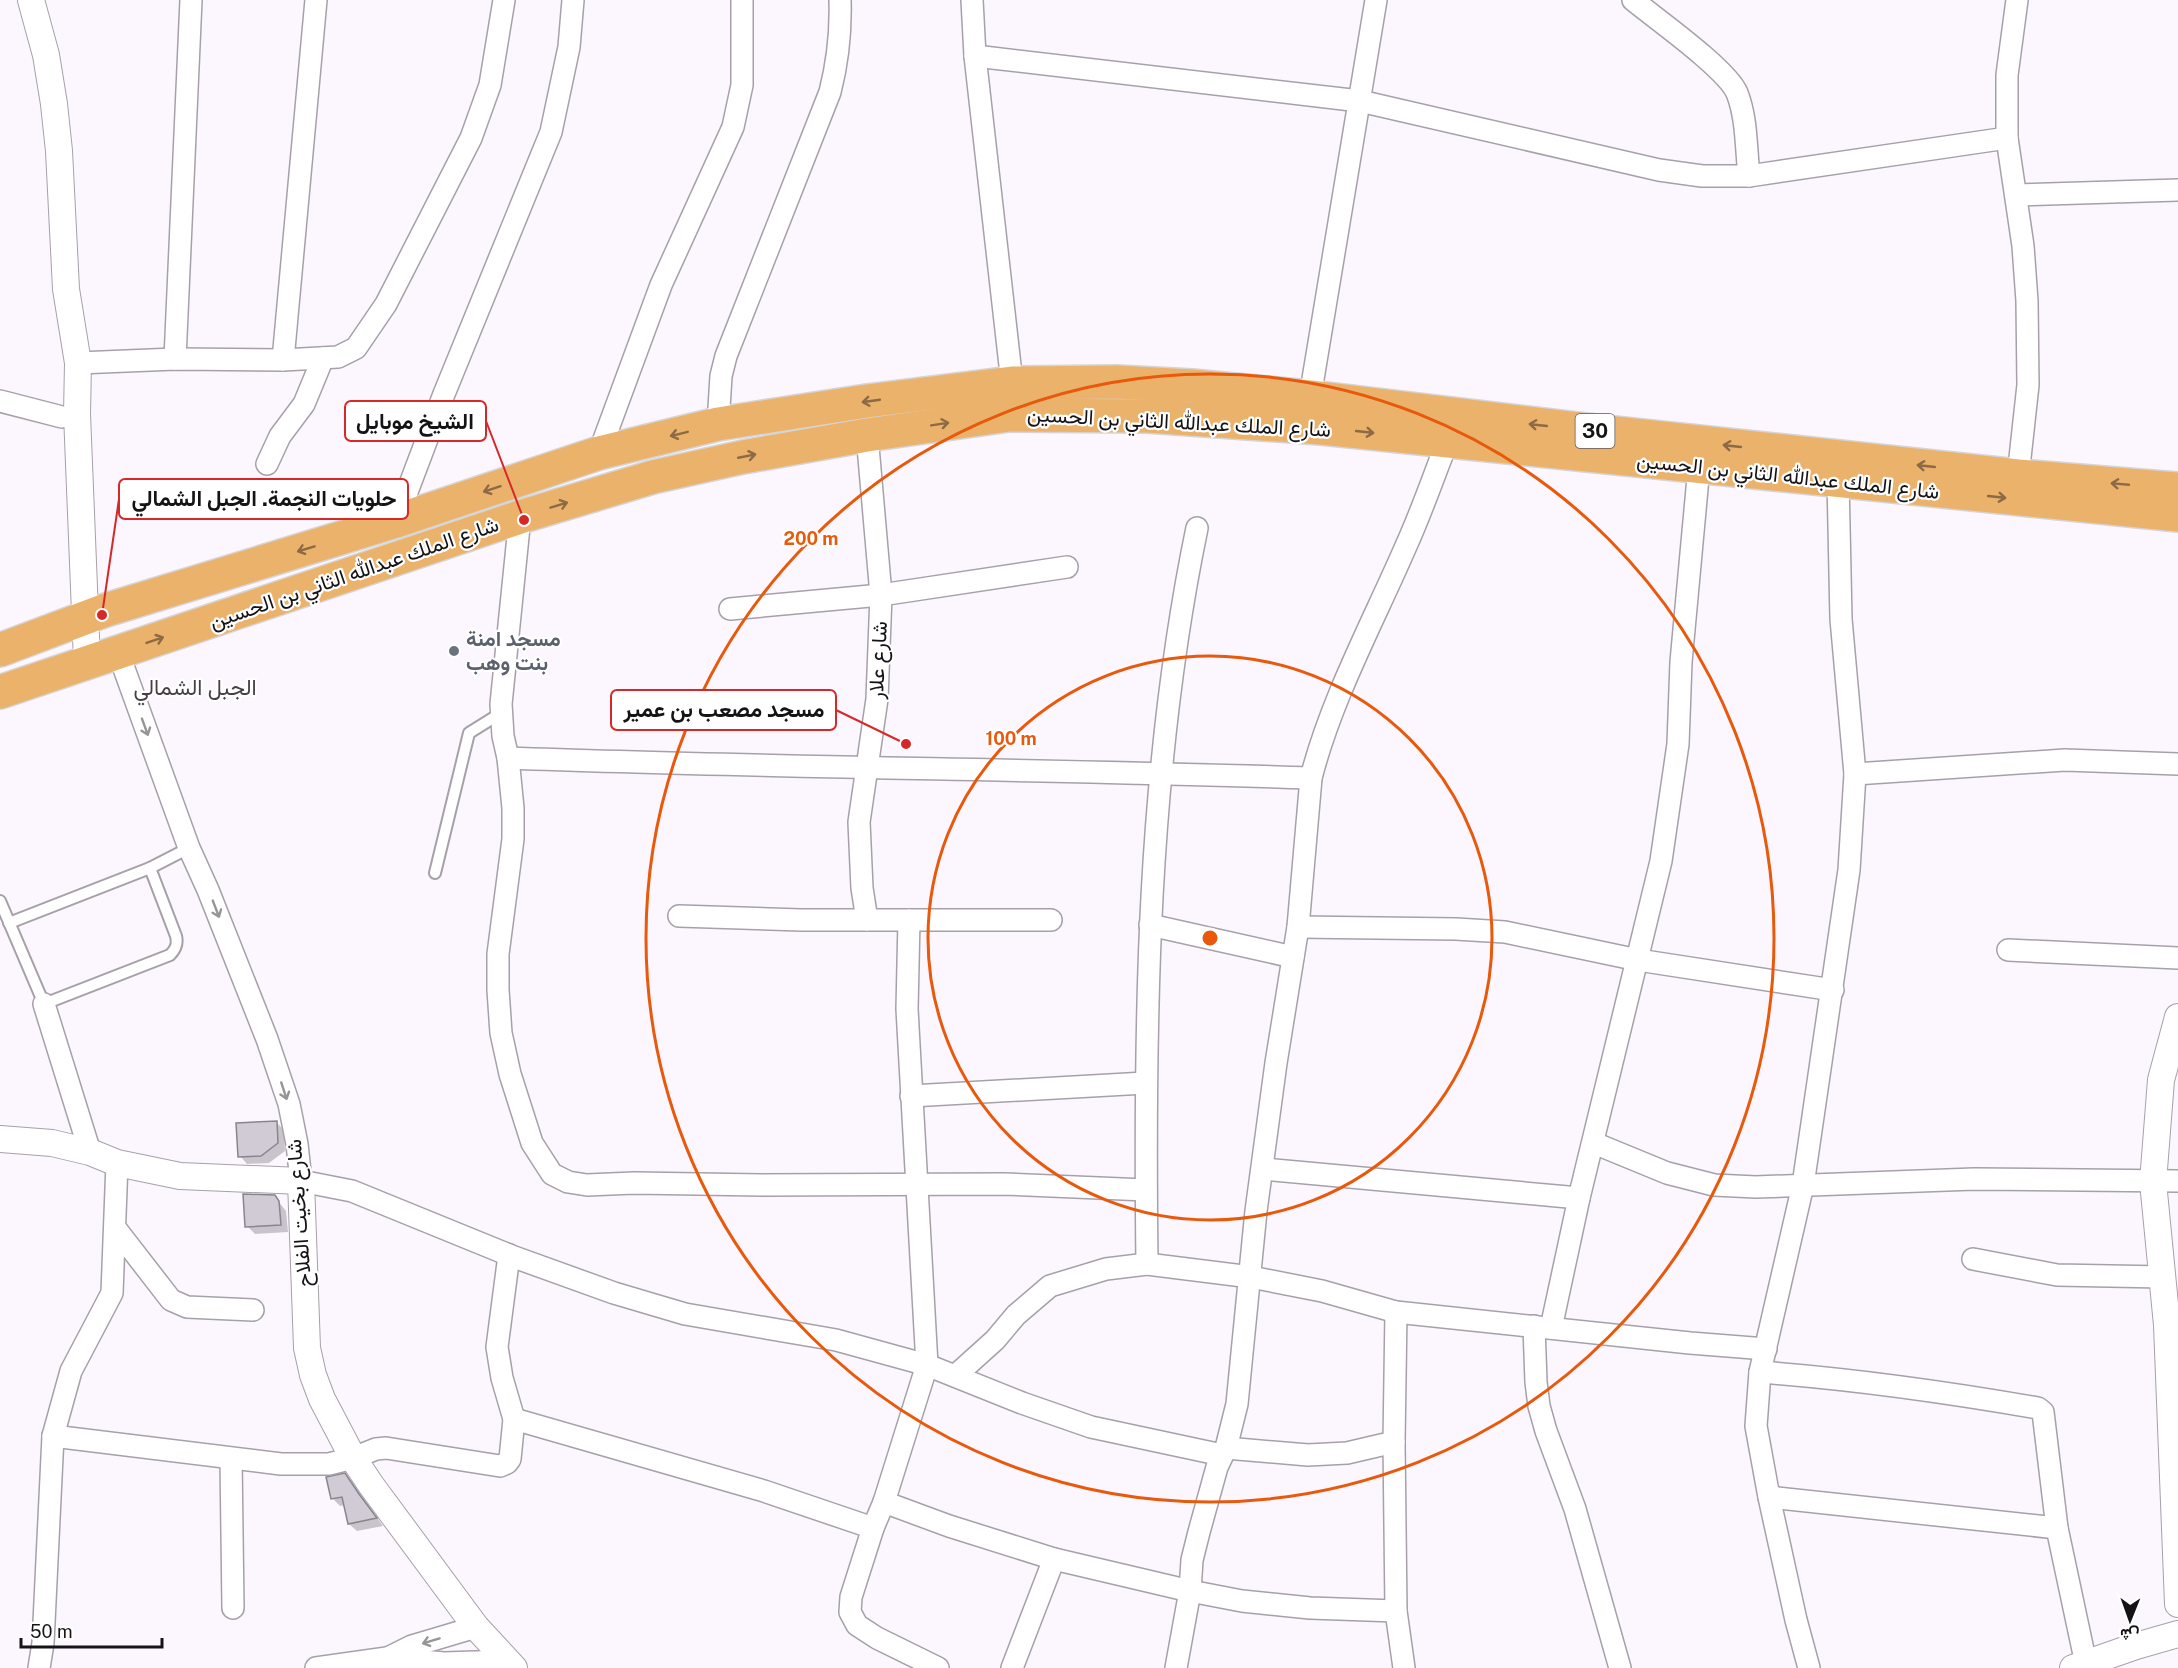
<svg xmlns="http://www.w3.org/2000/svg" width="2178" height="1668" font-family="'Public Sans',Vazirmatn,sans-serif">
<rect width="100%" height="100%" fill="#fcf6fe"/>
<g fill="#0003">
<polygon points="276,1122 284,1130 285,1151 269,1163 247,1164 240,1156"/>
<polygon points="274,1196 286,1211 288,1232 255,1234 247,1226"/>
<polygon points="345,1475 353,1483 383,1526 357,1531 349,1524 346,1505 340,1506 332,1498"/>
</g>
<g fill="#d1cbd6" stroke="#8a848e" stroke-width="1.5">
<polygon points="277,1121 278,1143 261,1156 238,1157 236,1123"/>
<polygon points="243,1194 275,1195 279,1201 281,1225 245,1227"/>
<polygon points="345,1473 359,1494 377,1518 348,1524 342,1497 331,1499 326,1477"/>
</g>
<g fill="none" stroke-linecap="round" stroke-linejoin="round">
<defs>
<g id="service">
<polyline points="435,873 469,733 501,713"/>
<path d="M0 901 44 1004 170 955C176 949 178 944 176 936L150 868"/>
<polyline points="9,923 150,868 189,848"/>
</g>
<g id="minor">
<polyline points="972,0 975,56 1012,383"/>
<path d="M1633 0C1656 19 1727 69 1737 93 1747 118 1746 149 1749 176"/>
<polyline points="2017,0 2007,75 2007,138 2023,246 2027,301 2028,385 2018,476"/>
<polyline points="975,56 1360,101 1659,170 1702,176 1749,176 2007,138"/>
<polyline points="2016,195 2178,190"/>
<polyline points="175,359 191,0"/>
<polyline points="283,360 316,0"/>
<polyline points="78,363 175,359 283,360 338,357 356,348 386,304 471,138 490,85 504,0"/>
<polyline points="1310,397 1376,0"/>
<polyline points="0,401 62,417"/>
<path d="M718 424 721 376 726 356 830 92C838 61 841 32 840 0"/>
<polyline points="867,435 881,595 877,699 859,822 862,888 867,920"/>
<polyline points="599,453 661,285 733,127 742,85 742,0"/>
<polyline points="267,464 280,436 304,404 323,358"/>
<polyline points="520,517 501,704 503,736 508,758 513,808 513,839 498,954 498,990 501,1033 510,1074 532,1143 552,1174 568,1182 587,1185 634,1183 762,1185 1004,1184 1146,1190"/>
<polyline points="396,521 444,394 551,132 569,47 573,0"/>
<polyline points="730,609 881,595 1067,567"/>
<polyline points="118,652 189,848 208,890 267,1039 289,1104 297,1144 301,1181 352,1191 514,1257 614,1293 685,1314 836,1340 927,1365 1022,1403 1091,1427 1222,1455"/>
<path d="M508 758C775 768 1043 769 1311 778"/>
<polyline points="1855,774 2065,760 2178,764"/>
<polyline points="679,916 801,920 1051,920"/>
<polyline points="909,920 907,1009 927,1365 884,1502 873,1528 851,1597 850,1612 857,1625 877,1638 938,1668"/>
<polyline points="1150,925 1293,957"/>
<polyline points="1298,927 1456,929 1505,932 1638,960 1833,990"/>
<polyline points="2008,950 2178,958"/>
<polyline points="44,1004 90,1152"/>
<polyline points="911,1096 1145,1083"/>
<polyline points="1594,1143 1667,1173 1714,1185 1756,1187 1974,1179 2178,1181"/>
<polyline points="1263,1169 1579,1198"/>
<polyline points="116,1229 171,1300 187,1307 253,1310"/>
<polyline points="1973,1259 2057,1275 2163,1277"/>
<path d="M1147 1264C1144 1019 1147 769 1197 528"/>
<polyline points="1396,1312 1394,1442 1396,1611 1404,1668"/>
<polyline points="1534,1326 1536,1382 1539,1406 1546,1431 1575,1509 1620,1668"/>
<polyline points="1551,1328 1579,1198 1661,861 1678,744 1681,662 1699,467"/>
<path d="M1760 1372C1853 1379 1946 1392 2038 1408L2043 1412 2057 1528 2086 1664"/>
<polyline points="955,1376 995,1340 1016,1315 1050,1286 1106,1269 1147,1264 1251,1277 1322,1291 1396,1312 1690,1343 1766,1349"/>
<polyline points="514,1419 764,1491 873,1528"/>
<polyline points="53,1436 281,1464 329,1464 353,1458 376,1449 386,1448 500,1466 507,1463 510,1459 514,1419 502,1378 497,1347 509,1255"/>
<polyline points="1226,1448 1308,1455 1347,1453 1394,1442"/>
<polyline points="231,1459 233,1608"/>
<polyline points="1769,1497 2057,1528"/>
<polyline points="884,1502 949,1526 1054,1559 1190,1591 1242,1601 1310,1608 1396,1611"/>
<polyline points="388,1658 412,1646 476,1627"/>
<polyline points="39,1668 43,1643 53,1436 71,1371 112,1293 117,1163"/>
<polyline points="316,1668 387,1658 444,1663 507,1661"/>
<polyline points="1012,1668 1054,1559"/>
<path d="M1176 1668 1190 1591 1192 1560 1199 1532 1217 1467 1226 1448 1237 1404 1256 1211 1276 1063 1298 927 1311 778C1331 699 1374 620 1406 546 1422 511 1434 475 1448 440"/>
<polyline points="1809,1668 1796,1620 1769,1497 1756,1426 1760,1372 1803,1185 1849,870 1855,774 1841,619 1838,480"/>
</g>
<g id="tertiary">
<polyline points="31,0 46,55 54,104 59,151 66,289 78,363 77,414 87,662"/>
<polyline points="2178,1017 2161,1080 2153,1182 2167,1325 2178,1604"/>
<polyline points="0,1139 52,1143 90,1152 117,1163 180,1176 301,1181 307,1348 313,1375 322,1399 353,1458 371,1485 476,1627 514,1668"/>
<polyline points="2073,1668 2136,1646 2178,1634"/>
</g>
<g id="primary">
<polyline points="0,650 106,610 396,521 599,453 718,424 867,401 1012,383 1117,382 1192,386 1310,397 1578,429 2018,476 2178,489"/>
<polyline points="0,692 520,517 653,477 743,457 867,435 1009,415 1147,416 1321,428 2178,515"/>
</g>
</defs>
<use href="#service" stroke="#a7a0a9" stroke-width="14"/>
<use href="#minor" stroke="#a7a0a9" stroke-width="24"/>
<use href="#tertiary" stroke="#a7a0a9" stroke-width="28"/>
<use href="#primary" stroke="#d5d5d5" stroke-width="36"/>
<use href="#service" stroke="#fff" stroke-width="10"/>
<use href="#minor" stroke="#fff" stroke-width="21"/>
<use href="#tertiary" stroke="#fff" stroke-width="26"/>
<use href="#primary" stroke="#ebb26b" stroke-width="33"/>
</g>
<defs><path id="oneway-shaft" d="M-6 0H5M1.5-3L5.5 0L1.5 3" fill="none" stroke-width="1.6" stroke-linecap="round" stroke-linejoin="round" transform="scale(1.5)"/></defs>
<g stroke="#8b6a45">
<use href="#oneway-shaft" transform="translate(871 401) rotate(172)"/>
<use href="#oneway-shaft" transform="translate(940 424) rotate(-9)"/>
<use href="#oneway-shaft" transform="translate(1538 425) rotate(-174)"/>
<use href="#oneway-shaft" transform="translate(1365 432) rotate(6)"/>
<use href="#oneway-shaft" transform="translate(679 434) rotate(166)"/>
<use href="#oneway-shaft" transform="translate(1732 446) rotate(-174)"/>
<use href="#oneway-shaft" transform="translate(747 456) rotate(-11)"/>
<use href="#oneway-shaft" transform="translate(1926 466) rotate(-174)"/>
<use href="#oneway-shaft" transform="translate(2120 484) rotate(-175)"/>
<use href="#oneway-shaft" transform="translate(492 489) rotate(162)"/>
<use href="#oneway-shaft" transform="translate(1997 497) rotate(6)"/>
<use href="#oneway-shaft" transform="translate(559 505) rotate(-17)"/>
<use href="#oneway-shaft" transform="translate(306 549) rotate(163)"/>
<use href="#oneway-shaft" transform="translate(155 640) rotate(-19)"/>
</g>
<g stroke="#969596">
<use href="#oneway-shaft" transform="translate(145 727) rotate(70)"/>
<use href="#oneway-shaft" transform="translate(216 909) rotate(69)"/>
<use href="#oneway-shaft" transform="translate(284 1091) rotate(72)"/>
<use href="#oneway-shaft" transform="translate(431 1641) rotate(163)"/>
</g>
<g fill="none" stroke="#e8590c" stroke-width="3">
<circle cx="1210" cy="938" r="282"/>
<circle cx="1210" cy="938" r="564"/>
</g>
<circle fill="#6b7280" stroke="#fff" stroke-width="2" cx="454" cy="651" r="6"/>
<g text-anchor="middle" stroke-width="4.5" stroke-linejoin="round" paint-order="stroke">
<rect fill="#fff" stroke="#5b5a5c" stroke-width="1.5" x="1575.5" y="414" width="39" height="34" rx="4.5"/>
<g font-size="20" font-weight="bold" fill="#151316">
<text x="1595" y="438">30</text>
</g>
<g font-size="21" fill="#151316" stroke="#fff">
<text transform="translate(1179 422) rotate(3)" y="7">شارع الملك عبدالله الثاني بن الحسين</text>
<text transform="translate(1788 476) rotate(6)" y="7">شارع الملك عبدالله الثاني بن الحسين</text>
<text transform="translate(354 573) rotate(-19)" y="7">شارع الملك عبدالله الثاني بن الحسين</text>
<text transform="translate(878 660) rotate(-87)" y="7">شارع علار</text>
<text transform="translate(299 1213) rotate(-94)" y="7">شارع بخيت الفلاح</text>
</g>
<g font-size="21" font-weight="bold" fill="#5b616d" stroke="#fff" text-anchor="start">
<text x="466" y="646">مسجد امنة<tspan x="466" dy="24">بنت وهب</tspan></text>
</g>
<g font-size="22" fill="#453f46" stroke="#fff">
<text x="195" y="695">الجبل الشمالي</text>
</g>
</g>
<circle cx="1210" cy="938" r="9" fill="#e8590c" stroke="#fff" stroke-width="3"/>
<g font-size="18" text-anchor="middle" font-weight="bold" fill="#e8590c" stroke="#fff" stroke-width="4.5" stroke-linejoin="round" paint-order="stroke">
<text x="811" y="545">200 m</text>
<text x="1011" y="745">100 m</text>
</g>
<path fill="none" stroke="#d62828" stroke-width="2" d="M524 520L486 421M102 615L119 499M906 744L836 710"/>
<g fill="#d62828" stroke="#fff" stroke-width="2">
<circle cx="524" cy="520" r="6"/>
<circle cx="102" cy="615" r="6"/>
<circle cx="906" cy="744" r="6"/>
</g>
<g fill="#fff" stroke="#d62828" stroke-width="2">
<rect x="345" y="401" width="141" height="40" rx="6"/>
<rect x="119" y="479" width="289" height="40" rx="6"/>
<rect x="611" y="690" width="225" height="40" rx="6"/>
</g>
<g font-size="22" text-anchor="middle" font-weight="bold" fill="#151316">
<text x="415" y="429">الشيخ موبايل</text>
<text x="264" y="506">حلويات النجمة. الجبل الشمالي</text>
<text x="724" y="717">مسجد مصعب بن عمير</text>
</g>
<g transform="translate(2130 1620) rotate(181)" stroke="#ffffff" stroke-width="4.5" paint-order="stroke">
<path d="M0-4.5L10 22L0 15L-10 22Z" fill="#151316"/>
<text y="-9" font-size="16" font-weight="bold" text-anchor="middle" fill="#151316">ش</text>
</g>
<path d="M21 1638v9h141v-9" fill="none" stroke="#151316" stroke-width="3"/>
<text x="30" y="1638" font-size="18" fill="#151316" stroke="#ffffff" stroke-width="4.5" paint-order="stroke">50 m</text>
</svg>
